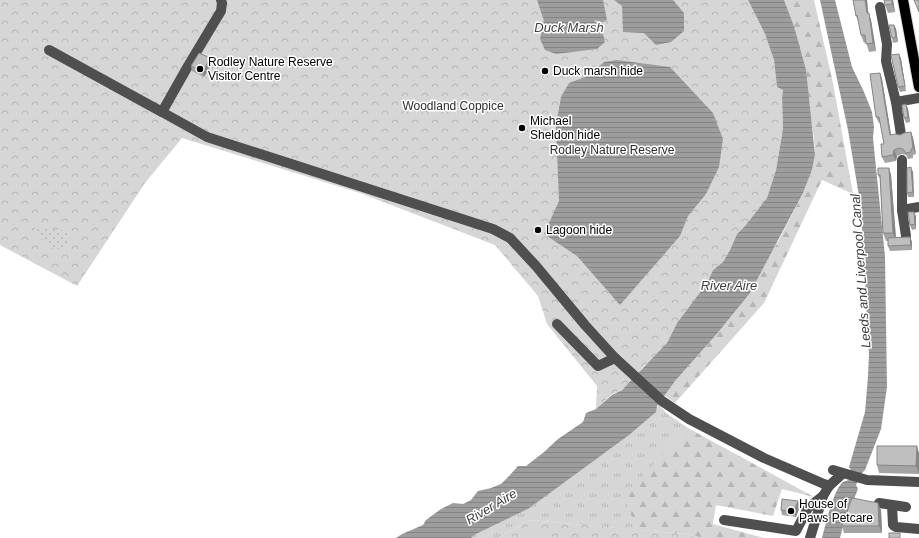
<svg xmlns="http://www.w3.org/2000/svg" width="919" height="538" font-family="Arial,sans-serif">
<defs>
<pattern id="grass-tufts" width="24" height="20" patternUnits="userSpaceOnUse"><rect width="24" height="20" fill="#d6d6d6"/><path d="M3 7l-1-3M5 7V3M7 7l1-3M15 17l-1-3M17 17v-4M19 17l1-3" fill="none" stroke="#b6b6b6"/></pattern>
<pattern id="forest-firs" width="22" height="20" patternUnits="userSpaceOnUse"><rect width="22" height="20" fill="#d6d6d6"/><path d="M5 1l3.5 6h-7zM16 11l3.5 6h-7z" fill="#b6b6b6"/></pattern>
<pattern id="park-crowns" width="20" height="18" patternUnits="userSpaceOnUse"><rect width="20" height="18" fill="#d6d6d6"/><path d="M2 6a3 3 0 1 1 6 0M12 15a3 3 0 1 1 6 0" fill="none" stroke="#b6b6b6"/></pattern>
<pattern id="garden-dots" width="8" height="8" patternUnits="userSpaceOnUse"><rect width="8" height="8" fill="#d6d6d6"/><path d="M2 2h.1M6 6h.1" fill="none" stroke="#b6b6b6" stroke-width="1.8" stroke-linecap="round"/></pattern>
<pattern id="water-rules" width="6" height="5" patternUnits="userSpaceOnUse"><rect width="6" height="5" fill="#9d9d9d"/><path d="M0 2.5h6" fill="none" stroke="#858585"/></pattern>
</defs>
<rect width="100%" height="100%" fill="#fff"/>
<polygon fill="url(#grass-tufts)" points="659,404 666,413 688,428 624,497 638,530 530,520 499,538 471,538 476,534 528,509 656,409"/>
<g fill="url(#forest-firs)">
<polygon points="784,0 814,0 833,83 853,194 822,180 764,303 675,403 664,395 675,381 715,336 778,242 803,193 812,170 815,155 814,138 794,26"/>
<polygon points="688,428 814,497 782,489 773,516 716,505 713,524 764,538 703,538 686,534 638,530 623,497"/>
</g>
<g fill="url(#park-crowns)">
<polygon points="0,0 748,0 765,34 774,60 777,87 783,90 782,98 783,129 776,170 767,198 745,226 737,234 730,250 723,262 713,270 707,283 677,323 667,343 658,354 644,366 631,382 621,390 611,395 596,409 597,386 547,324 538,296 495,245 360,193 182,138 145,183 77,286 0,245"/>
<polygon points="530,520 686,534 703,538 499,538"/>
</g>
<g fill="url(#garden-dots)">
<polygon points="210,67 225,75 219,86 204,77"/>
<polygon points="34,227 71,231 68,247 53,248 41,238"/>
</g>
<polygon fill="#d6d6d6" points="531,523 547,538 517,538"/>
<g fill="url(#water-rules)">
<polygon points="537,0 603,0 607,20 602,22 594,20 602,30 605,42 597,49 556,54 545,50 540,39 544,21"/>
<polygon points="614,0 673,0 684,13 684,31 671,42 656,45 644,33 623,32 622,6"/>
<polygon points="748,0 784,0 794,26 806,70 815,155 812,170 803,193 750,293 715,336 675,381 657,406 656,412 629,435 528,509 476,534 471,538 396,538 402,534 423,525 426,520 441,509 453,503 463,504 471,500 478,491 491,488 501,484 510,475 518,466 526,466 544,452 558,439 583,422 586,413 596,409 612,395 622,390 667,343 677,323 707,283 713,270 723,262 730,250 737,234 745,226 767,198 776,170 783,129 782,98 783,90 777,87 774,60 765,34"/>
<path d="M820 0H835L852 67 864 92 872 112 874 127 873 138 885 256 887 387 881 429 865 470 861 474 856 485 858 489 843 526 840 538H822C825 526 833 493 841 484 843 481 846 481 849 480L852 472 849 467 865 412 868 376 869 354 861 208 848 130Z"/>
<polygon points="617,60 670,67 713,113 723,139 719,167 706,194 688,216 680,236 620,305 577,256 544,234 559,201 556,125 561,97 569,83 588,76 604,62"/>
</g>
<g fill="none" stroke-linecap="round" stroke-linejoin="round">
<defs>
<polyline id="major" points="903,0 919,87"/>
</defs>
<use href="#major" stroke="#dbdbdb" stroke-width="12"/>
<g stroke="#4f4f4f" stroke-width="10">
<polyline points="221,0 222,3 221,11 188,66 162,112 207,137 493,229 510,238 536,266 585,325 615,358 662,401 689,419 764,458 824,484 829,486 842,474"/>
<polyline points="880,7 887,44 886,61 896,102 901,135"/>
<polyline points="49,50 162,112"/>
<polyline points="896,102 919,98"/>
<polyline points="902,160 902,210 906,236"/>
<polyline points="902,210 919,207"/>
<polyline points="557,324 598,366 615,358"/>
<polyline points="833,470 867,480 919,482"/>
<polyline points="879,503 906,507"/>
<polyline points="892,505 893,525 896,527 919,529"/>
<polyline points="724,520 796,531 808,508 823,496 829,486"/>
<polyline points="810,538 823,496"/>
</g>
<use href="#major" stroke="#000" stroke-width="10"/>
</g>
<g fill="#a4a4a4">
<polygon points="853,0 867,0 868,13 871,20 876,51 869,52 866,42 864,43 861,35 859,23 856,16"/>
<polygon points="893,0 895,12 888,13 885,5"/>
<polygon points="894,25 896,29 898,42 893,43 892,38"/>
<polygon points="899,54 901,59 906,91 900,92 898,87"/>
<polygon points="210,58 212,63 204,77 192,71 191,66"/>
<polygon points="880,73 882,79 891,135 900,135 911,132 913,138 916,154 913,155 913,158 908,159 906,155 902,154 897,156 896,161 885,163 882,157 884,144 881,123 879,123 876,117"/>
<polygon points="906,104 908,109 910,122 906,123 904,118"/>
<polygon points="889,168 891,175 896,237 910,237 912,242 912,250 890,251 888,246 888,241 886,241 883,233 880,179 878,175"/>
<polygon points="913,172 914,197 908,197 907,193"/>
<polygon points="916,216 916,229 912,230 910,225"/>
<polygon points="917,446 919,474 879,473 877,465"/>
<polygon points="798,501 800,506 796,517 782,515 781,510"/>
<polygon points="881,510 882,533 844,533 842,526"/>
</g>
<g fill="#868686">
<polygon points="865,0 867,0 869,20 867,13"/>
<polygon points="892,0 893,0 895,12 892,4"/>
<polygon points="869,13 871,20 876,51 873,43"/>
<polygon points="894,25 896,29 898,42 896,37"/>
<polygon points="899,54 901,59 906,91 905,86"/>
<polygon points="210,58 212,63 204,77 203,72"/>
<polygon points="880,73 882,79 892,141 890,135"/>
<polygon points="906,104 908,109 910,122 908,117"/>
<polygon points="911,132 913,138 916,154 913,148"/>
<polygon points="894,150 897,156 896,161 893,155"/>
<polygon points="911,167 913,172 914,197 913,192"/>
<polygon points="889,168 891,175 896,240 893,233"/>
<polygon points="914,212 916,216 916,229 915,224"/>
<polygon points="910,237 912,242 912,250 911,245"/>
<polygon points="917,446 919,453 919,474 916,466"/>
<polygon points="798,501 800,506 796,517 794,512"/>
<polygon points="878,503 881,510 882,533 879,526"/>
</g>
<g fill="#bfbfbf" stroke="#868686">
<polygon points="853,0 865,0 867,13 869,13 873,43 866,44 865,35 861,35 857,15 856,16"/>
<polygon points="884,0 892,0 892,4 885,5"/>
<polygon points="914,0 919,0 919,12"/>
<polygon points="889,25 894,25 896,37 892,38"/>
<polygon points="199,53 210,58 203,72 191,66"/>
<polygon points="899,54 905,86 898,87 891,55"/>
<polygon points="880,73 890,135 895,134 900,135 904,133 911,132 913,148 911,149 911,152 906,153 903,149 899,148 894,150 893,155 882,157 881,144 884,144 879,117 876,117 870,74"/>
<polygon points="906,104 908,117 904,118 902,105"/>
<polygon points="911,167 913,192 907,193 907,168"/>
<polygon points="878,168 889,168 893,233 883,233 880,175 878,175"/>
<polygon points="908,212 914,212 915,224 910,225"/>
<polygon points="910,237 911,245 888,246 888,238"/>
<polygon points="877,446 917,446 916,466 877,465"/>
<polygon points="852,498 878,503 879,526 842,526"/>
<polygon points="782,499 798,501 794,512 781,510"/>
<rect x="889" y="533" width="11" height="5"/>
</g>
<g fill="#000" stroke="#fff" stroke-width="1.5">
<circle cx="200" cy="69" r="4"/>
<circle cx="545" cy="71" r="4"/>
<circle cx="522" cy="128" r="4"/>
<circle cx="538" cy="230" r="4"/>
<circle cx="791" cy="511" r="4"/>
</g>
<g text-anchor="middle" stroke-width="3" stroke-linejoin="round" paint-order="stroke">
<g font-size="12" fill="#000" stroke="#fff" text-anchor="start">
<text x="208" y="66">Rodley Nature Reserve<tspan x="208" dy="14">Visitor Centre</tspan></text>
<text x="553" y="75">Duck marsh hide</text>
<text x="530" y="125">Michael<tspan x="530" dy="14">Sheldon hide</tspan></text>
<text x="546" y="234">Lagoon hide</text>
<text x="799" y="508">House of<tspan x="799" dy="14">Paws Petcare</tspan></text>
</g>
<g font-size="12" fill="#2d2d2d" stroke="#fff">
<text x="453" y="110">Woodland Coppice</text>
<text x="612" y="154">Rodley Nature Reserve</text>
</g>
<g font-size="13" font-style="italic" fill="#3e3e3e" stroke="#fff">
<text x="569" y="32">Duck Marsh</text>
<text transform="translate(860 271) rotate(-94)" y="5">Leeds and Liverpool Canal</text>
<text x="729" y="290">River Aire</text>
<text transform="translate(491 506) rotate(-31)" y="5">River Aire</text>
</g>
</g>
</svg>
